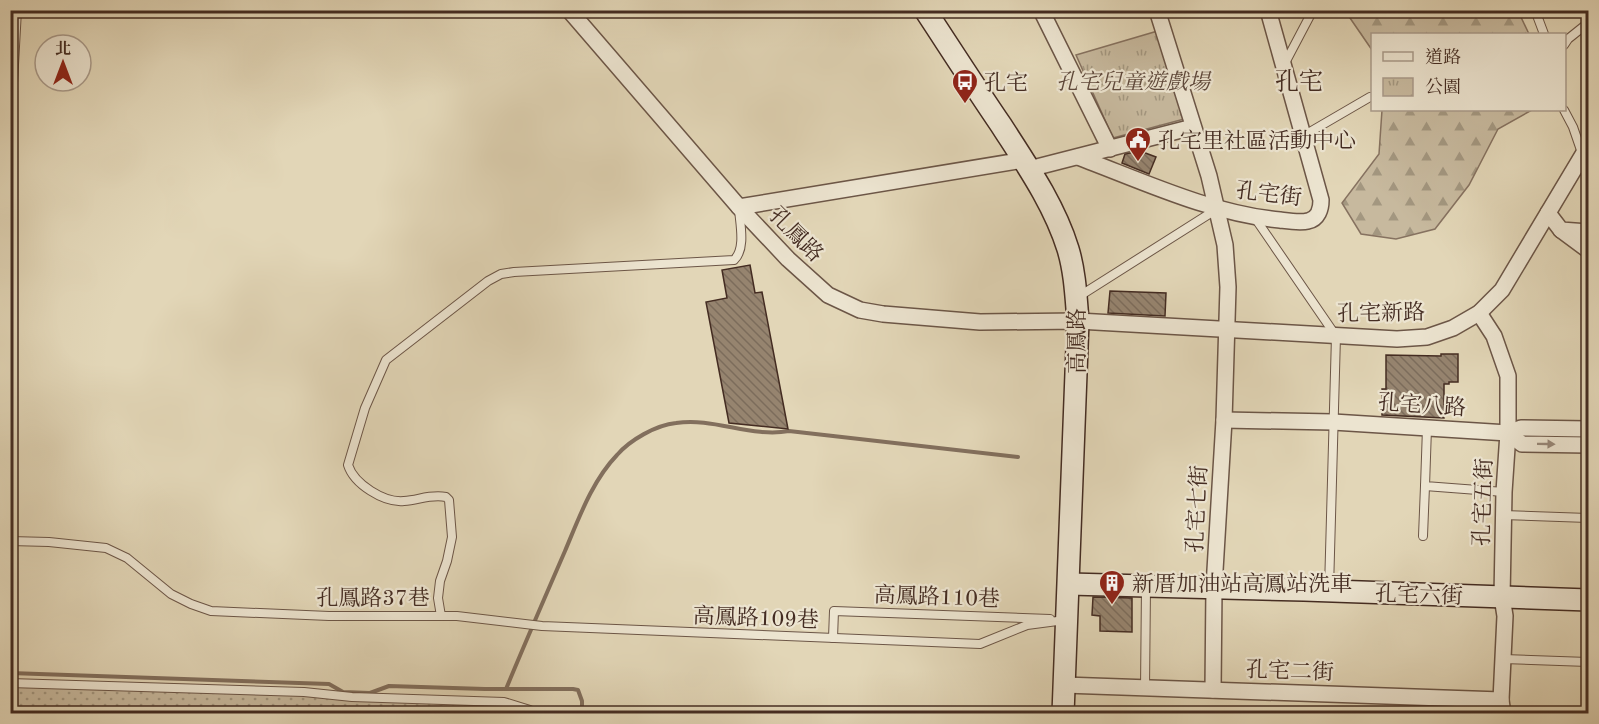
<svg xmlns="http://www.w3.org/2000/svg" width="1599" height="724" font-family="'Old Standard TT','Noto Serif TC',serif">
<defs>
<pattern id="grass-dots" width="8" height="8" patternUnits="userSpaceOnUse" patternTransform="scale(1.5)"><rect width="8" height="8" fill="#c7b99e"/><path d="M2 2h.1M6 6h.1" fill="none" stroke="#a39780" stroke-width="1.8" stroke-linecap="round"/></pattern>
<pattern id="forest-firs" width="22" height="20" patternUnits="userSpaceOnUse" patternTransform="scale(1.5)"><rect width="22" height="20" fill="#c7b99e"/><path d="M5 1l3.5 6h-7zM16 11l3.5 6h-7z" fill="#a39780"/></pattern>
<pattern id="park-tufts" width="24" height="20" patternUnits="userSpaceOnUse" patternTransform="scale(1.5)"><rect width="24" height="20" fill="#c7b99e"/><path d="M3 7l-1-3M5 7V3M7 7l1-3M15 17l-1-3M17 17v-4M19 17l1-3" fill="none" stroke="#a39780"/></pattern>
<pattern id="building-back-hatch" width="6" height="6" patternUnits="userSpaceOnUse" patternTransform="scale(1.5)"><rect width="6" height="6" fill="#96846f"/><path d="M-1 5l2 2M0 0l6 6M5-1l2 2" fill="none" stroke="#7c6c5b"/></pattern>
</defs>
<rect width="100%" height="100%" fill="#e2d6b7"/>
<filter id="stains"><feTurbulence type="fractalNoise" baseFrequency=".00333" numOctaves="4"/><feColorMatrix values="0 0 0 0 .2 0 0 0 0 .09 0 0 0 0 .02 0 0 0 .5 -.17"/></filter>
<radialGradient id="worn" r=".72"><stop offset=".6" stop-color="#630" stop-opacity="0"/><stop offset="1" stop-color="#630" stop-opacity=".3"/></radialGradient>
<polygon fill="url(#grass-dots)" stroke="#867260" stroke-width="1.5" points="11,685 304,695 352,700 503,706 526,713 11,714"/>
<g fill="url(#forest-firs)" stroke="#867260" stroke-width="1.5">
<polygon points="1352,10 1518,11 1529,34 1372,34 1372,50 1350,18"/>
<polygon points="1382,110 1532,110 1498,129 1469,185 1435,229 1396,239 1361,234 1342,203 1379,154"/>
</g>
<polygon fill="url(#park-tufts)" stroke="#867260" stroke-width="1.5" points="1161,30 1188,118 1113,138 1076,55"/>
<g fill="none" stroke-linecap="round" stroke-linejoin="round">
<g stroke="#826f5d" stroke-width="4">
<polyline points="10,673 329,684 343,692 370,693 389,686 485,689 573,689 578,690 582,701 582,714"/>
<path d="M506 689C525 643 545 597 565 551 579 518 592 481 617 455 630 440 656 425 676 423 714 417 751 438 789 431L1018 457"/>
</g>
</g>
<g fill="url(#building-back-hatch)" stroke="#442c22" stroke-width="1.5">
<polygon points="1140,151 1156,157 1149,174 1122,163 1125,154"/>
<polygon points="750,265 755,293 762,292 788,429 729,423 706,302 727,298 722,270"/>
<polygon points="1110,291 1166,293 1165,316 1108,313"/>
<polygon points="1441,354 1458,354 1458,382 1449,382 1449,384 1444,384 1444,418 1382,415 1382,389 1386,389 1386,355 1441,356"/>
<polygon points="1093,597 1132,598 1132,632 1100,631 1100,616 1092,615"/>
</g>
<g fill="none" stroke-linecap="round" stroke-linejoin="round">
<defs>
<g id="lane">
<polyline points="1535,10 1544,34"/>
<polyline points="1564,45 1568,39 1588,23"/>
<polyline points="1284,65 1313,10"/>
<polyline points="1564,110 1573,127 1582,153"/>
<polyline points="1303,136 1370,97"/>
<polyline points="10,137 17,10"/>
<polyline points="1255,218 1336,336 1329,589"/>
<polyline points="1078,297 1217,209"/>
<polyline points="1427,428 1425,486 1504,492"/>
<polyline points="1503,515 1588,518"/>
<polyline points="1423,536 1425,486"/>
<polyline points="10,541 49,542 106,548 127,558 171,594 191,604 211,611 329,616 457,616 542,626 980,644 1027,625 1065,620"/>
<path d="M441 616 438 598 440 581 447 561 452 537 449 500 446 497C430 494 419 500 404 501 384 503 354 484 348 465L365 408 386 360 488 281 501 274 514 272 734 260C746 249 740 224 739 209"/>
<polyline points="833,638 834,611 1050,619"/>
<polyline points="1503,659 1588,662"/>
<polyline points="10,683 304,692 352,697 504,702 530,710 533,714"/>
<polyline points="1145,688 1146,587"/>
</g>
<g id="street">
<polyline points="569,10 739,207 788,259 828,295 860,310 883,314 980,322 1078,321 1397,339 1427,337 1453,328 1479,313 1502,290 1588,146"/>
<polyline points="1041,10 1110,149"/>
<polyline points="1157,10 1209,176 1225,245 1228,287 1224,420 1214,587 1213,690"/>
<path d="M1078 157C1142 181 1212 214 1280 220 1288 221 1300 223 1308 221 1318 219 1321 209 1321 200L1268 10"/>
<polyline points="1029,169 1193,127"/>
<polyline points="739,207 1024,160"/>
<polyline points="1548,213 1561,230 1588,232"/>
<polyline points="1561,230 1588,250"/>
<polyline points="1479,313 1494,336 1508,376 1508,433 1504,492 1502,597 1505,616 1501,700"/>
<polyline points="1224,420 1333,422 1508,433 1521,428 1588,429"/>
<polyline points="1508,433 1522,444 1588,445"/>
<polyline points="1064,685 1501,700 1503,714"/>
</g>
<g id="secondary">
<path d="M925 10C950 48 975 87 1001 125 1026 164 1054 204 1068 249 1075 272 1076 297 1078 321L1063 714"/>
<polyline points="1069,584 1304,590 1588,600"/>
</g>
</defs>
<use href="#lane" stroke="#6c5647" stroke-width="10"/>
<use href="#street" stroke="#6c5647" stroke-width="18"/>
<use href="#secondary" stroke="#442c22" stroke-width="24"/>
<use href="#lane" stroke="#ece4d0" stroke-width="8"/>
<use href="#street" stroke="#ece4d0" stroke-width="15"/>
<use href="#secondary" stroke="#ece4d0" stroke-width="21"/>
</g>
<defs><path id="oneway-solid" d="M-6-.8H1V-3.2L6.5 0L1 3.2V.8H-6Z" transform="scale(1.5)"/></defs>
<use fill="#988879" href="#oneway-solid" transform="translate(1546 444) rotate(1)"/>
<defs>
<symbol id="bus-pin" viewBox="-11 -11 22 30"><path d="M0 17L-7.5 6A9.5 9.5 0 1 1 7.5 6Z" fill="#8f2418" stroke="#ece4d0"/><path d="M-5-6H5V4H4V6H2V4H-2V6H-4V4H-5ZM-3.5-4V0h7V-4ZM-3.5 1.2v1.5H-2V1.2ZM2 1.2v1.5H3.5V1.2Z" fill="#fff"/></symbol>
<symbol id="civic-pin" viewBox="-11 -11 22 30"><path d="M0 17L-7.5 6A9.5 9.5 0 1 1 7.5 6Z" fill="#8f2418" stroke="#ece4d0"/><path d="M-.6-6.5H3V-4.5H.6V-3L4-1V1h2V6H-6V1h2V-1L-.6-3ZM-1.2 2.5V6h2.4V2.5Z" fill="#fff"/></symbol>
<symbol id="building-pin" viewBox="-11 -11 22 30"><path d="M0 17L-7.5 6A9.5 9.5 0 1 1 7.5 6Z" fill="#8f2418" stroke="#ece4d0"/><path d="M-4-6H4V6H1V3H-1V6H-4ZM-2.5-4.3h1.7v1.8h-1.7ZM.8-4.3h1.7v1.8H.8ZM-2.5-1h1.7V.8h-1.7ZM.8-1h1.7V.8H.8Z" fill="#fff"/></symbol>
</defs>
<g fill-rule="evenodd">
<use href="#bus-pin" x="950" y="67" width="30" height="40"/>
<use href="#civic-pin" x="1123" y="125" width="30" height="40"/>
<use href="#building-pin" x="1097" y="568" width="30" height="40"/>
</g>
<g text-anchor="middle" stroke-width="4.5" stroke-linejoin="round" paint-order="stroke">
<g font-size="22" font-style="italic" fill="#5e483b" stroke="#ece4d0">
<text x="1133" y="89">孔宅兒童遊戲場</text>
</g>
<g font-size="22" fill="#442c22" stroke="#ece4d0" text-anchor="start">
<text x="984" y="90">孔宅</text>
<text x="1158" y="148">孔宅里社區活動中心</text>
<text x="1132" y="591">新厝加油站高鳳站洗車</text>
</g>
<g font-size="22" fill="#442c22" stroke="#ece4d0">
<text transform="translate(1269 193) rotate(7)" y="8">孔宅街</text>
<text transform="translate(797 234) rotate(45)" y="8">孔鳳路</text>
<text transform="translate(1381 312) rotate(-1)" y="8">孔宅新路</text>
<text transform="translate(1076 341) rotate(-90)" y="8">高鳳路</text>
<text transform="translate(1422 404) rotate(4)" y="8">孔宅八路</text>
<text transform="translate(1482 502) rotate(-88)" y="8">孔宅五街</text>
<text transform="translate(1196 509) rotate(-87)" y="8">孔宅七街</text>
<text transform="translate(1419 594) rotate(2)" y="8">孔宅六街</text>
<text transform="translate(937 596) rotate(2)" y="8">高鳳路110巷</text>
<text x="373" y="605">孔鳳路37巷</text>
<text transform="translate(756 617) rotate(2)" y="8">高鳳路109巷</text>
<text transform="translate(1290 670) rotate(2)" y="8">孔宅二街</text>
</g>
<g font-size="24" fill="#442c22" stroke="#ece4d0">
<text x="1299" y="89">孔宅</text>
</g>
</g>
<rect width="1599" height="724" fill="none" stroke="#e2d6b7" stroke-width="36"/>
<rect x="12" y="12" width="1575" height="700" fill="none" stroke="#442c22" stroke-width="3"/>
<rect x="18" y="18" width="1563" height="688" fill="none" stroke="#442c22" stroke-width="1.5"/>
<rect x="1371" y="33" width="195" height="78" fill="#ece4d0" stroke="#a99a8a" stroke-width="1.5"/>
<rect x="1383" y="52" width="30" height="9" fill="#ece4d0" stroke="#a99a8a" stroke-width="1.5"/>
<text x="1425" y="63" font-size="18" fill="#442c22">道路</text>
<rect x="1383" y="78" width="30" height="18" fill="url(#park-tufts)" stroke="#a99a8a" stroke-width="1.5"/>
<text x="1425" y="93" font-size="18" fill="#442c22">公園</text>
<g transform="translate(63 63)"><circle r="28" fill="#ece4d0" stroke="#a99a8a" stroke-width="1.5"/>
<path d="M0-4.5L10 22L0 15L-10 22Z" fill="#8f2418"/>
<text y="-9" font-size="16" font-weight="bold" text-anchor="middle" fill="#442c22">北</text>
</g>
<rect width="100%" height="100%" filter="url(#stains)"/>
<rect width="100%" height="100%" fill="url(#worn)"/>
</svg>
